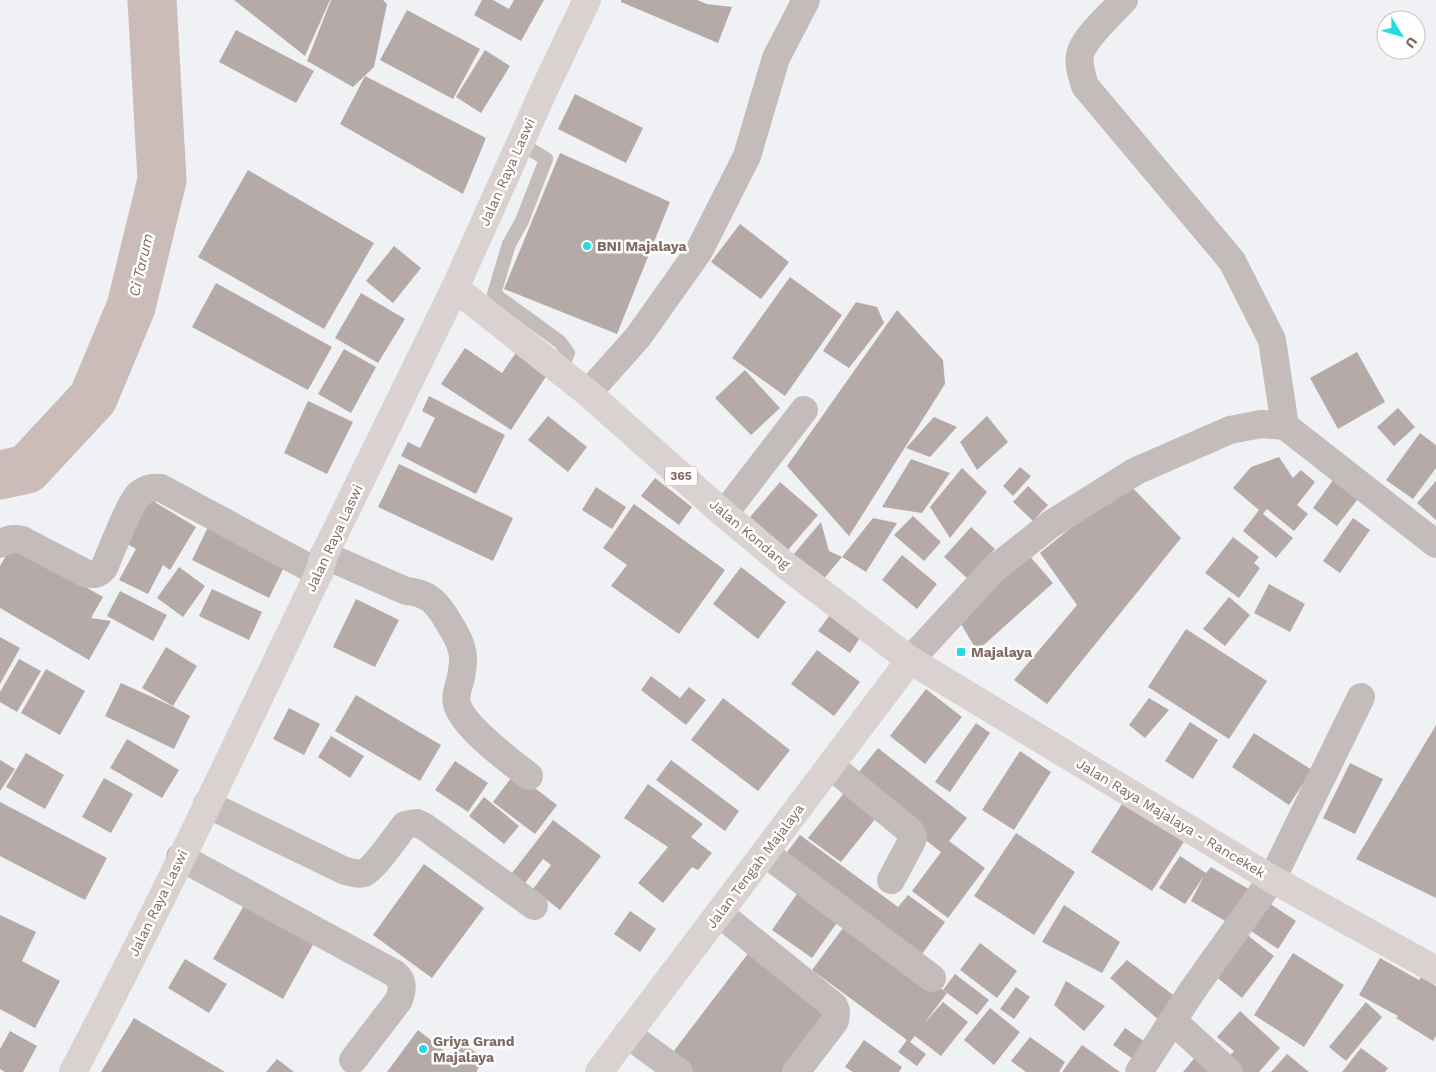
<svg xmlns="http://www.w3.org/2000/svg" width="1436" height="1072" font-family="'Work Sans',sans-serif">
<rect width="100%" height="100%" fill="#f0f1f4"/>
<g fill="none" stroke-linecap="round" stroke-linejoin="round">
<polyline stroke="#cbbcba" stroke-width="49" points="0,475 27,469 93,398 131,307 162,180 152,0"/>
</g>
<g fill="#b5aaa8">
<polygon points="234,0 330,0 305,56"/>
<polygon points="331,0 383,0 387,4 374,67 353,87 307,61"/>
<polygon points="482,0 493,0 509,9 514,0 544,0 521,41 474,15"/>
<polygon points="621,0 697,0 707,4 732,7 718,43 621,2"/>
<polygon points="407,10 480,49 453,99 380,60"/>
<polygon points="236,30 314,71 296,103 219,62"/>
<polygon points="485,50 510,66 481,113 456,97"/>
<polygon points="365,76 486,138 463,194 340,124"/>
<polygon points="575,94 643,128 626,163 558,129"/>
<polygon points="560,153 670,202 617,334 504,289"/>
<polygon points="248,170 374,243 324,329 198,257"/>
<polygon points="740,224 789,262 761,299 711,262"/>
<polygon points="394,246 421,268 393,303 366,281"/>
<polygon points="790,277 842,315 785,396 732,358"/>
<polygon points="216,283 332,347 308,390 192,327"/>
<polygon points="361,293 405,319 378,363 335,338"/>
<polygon points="856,302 877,307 884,323 849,368 823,351"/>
<polygon points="897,310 943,360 945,384 849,536 787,466"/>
<polygon points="465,348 502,373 517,351 549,372 511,430 441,384"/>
<polygon points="344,349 376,367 351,413 318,394"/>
<polygon points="1357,352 1385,402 1338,429 1310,378"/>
<polygon points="745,370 780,408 751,435 715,398"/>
<polygon points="429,396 505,435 476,494 401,456 408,442 420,448 435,418 422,411"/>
<polygon points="308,401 353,422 327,474 284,453"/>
<polygon points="1398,408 1415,427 1394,446 1377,427"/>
<polygon points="548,416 587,447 568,472 528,440"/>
<polygon points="987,416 1008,442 977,470 960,442"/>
<polygon points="934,417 957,427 930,457 906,448"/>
<polygon points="1420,433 1436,445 1436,468 1413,499 1386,480"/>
<polygon points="1279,457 1293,478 1301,470 1315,482 1297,505 1308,514 1294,531 1267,509 1263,514 1293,538 1276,558 1243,531 1259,510 1233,488 1251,467"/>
<polygon points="911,459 950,473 922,513 882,507"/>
<polygon points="399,464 513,518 493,561 378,507"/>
<polygon points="1020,467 1031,476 1013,496 1003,486"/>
<polygon points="962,468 987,492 950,538 930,507"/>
<polygon points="1336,476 1361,495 1337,526 1313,508"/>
<polygon points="655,478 692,507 679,525 641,496"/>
<polygon points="1436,481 1436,520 1417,503"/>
<polygon points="780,482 818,515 788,550 750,517"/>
<polygon points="1127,482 1181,538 1047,704 1014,680 1077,605 1040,553"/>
<polygon points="1028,486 1048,505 1033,521 1013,502"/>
<polygon points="596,487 626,507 612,529 582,510"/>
<polygon points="148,498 196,527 170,570 163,565 148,594 119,580 136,549 121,540"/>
<polygon points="634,504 725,570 679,634 611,586 627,565 603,548"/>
<polygon points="913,516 941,542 924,561 894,535"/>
<polygon points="873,518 897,523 866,572 842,557"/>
<polygon points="1353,518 1370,530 1340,573 1323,561"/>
<polygon points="821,522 829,551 842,557 822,581 793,555"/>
<polygon points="209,525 286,563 269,598 192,560"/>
<polygon points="971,527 995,549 967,578 944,557"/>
<polygon points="1233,537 1259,557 1254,563 1260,568 1239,598 1205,573"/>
<polygon points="12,545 103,597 91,618 111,621 89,660 0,608 0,566"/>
<polygon points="1027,553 1053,583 977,651 957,617"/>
<polygon points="902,555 937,584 917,609 882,580"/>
<polygon points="179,567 205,586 183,617 157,598"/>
<polygon points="741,567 786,602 758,639 713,604"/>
<polygon points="1269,584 1305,604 1290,632 1254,613"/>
<polygon points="212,589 262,612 249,640 199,616"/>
<polygon points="120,591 167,615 153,641 107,616"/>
<polygon points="1229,597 1250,615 1225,646 1203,629"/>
<polygon points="356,599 399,620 375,667 333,647"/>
<polygon points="832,612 863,633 850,653 818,631"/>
<polygon points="1186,629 1267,681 1229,739 1148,687"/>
<polygon points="0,637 20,648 0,684"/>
<polygon points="166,647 197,666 173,706 142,688"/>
<polygon points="817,650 860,682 834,716 791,684"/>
<polygon points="19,659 41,671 17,712 0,702 0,692"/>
<polygon points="46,669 85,691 60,735 21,713"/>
<polygon points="651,676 680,698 689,687 706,700 686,725 641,690"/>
<polygon points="121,683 172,706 190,716 174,749 105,716"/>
<polygon points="926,689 962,717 925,764 890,736"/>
<polygon points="356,695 441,745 420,781 335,731"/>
<polygon points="723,698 790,750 758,791 691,740"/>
<polygon points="1149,698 1169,710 1145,738 1129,725"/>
<polygon points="289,708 320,724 304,755 273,739"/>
<polygon points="1190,722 1218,740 1193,779 1165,761"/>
<polygon points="976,723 990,733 950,792 935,782"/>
<polygon points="1436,725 1436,898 1356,859"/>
<polygon points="1254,733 1312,770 1289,805 1232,767"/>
<polygon points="331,736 364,756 350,778 318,757"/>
<polygon points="127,739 179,770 162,798 110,768"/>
<polygon points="878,748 967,818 949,841 985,868 948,918 912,891 941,852 851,782"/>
<polygon points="1020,751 1051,772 1014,830 982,810"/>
<polygon points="26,753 64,775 45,809 6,787"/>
<polygon points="0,760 15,769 0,791"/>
<polygon points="671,760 739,811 725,831 656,780"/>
<polygon points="455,761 488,783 468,812 435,790"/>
<polygon points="1350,763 1383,779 1355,834 1323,818"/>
<polygon points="515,773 557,805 535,834 493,802"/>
<polygon points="104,778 133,794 111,833 82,817"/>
<polygon points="648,784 703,824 691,837 712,853 698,870 692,867 663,903 638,883 668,847 624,818"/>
<polygon points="848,788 880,813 841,862 808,838"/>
<polygon points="484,797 519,826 504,844 469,816"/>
<polygon points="1124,801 1185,840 1152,891 1091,852"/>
<polygon points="0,802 107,858 85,900 0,856"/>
<polygon points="553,820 601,856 560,910 533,889 551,865 543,859 525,883 512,873"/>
<polygon points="1016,833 1075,872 1034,935 974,896"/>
<polygon points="800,835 898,907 908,895 945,922 917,961 781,860"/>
<polygon points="1180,856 1206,873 1211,867 1252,891 1232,925 1191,901 1204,876 1185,904 1159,888"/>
<polygon points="424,864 484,908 432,978 373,935"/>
<polygon points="801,888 841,917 812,958 772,930"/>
<polygon points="1266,901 1296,921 1278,949 1248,929"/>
<polygon points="246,902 315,941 283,999 213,959"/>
<polygon points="1064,905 1120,942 1102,973 1042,942"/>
<polygon points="630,911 656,929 640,952 614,934"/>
<polygon points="0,915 36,932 22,961 60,981 35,1028 0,1009"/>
<polygon points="848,921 947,993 923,1025 943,1002 968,1022 941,1056 915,1036 910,1042 926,1054 917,1066 898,1052 907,1040 812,970"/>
<polygon points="1246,934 1274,956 1242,998 1214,975"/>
<polygon points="980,943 1017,971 997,998 960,970"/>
<polygon points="750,951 830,1012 785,1072 691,1072 670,1056"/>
<polygon points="1293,953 1344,985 1304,1047 1254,1015"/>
<polygon points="1380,958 1419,980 1421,977 1436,986 1436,1036 1433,1041 1396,1018 1398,1016 1359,995"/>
<polygon points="185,959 227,984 209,1013 168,988"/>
<polygon points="1127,960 1177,998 1160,1021 1110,978"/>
<polygon points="955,974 989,1000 977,1015 943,990"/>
<polygon points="1066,981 1105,1006 1084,1031 1054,1005"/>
<polygon points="1016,987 1030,997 1014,1019 1000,1009"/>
<polygon points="1366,1002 1382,1017 1346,1061 1329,1047"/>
<polygon points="990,1008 1020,1032 994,1065 964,1040"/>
<polygon points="1240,1011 1280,1048 1259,1072 1243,1072 1228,1058 1234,1051 1217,1037"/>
<polygon points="134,1018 225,1072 101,1072"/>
<polygon points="1125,1028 1145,1042 1133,1059 1113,1045"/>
<polygon points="418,1030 451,1056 461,1042 485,1059 477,1070 477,1072 387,1072"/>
<polygon points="10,1031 37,1046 23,1072 5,1072 0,1069 0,1049"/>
<polygon points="1030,1037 1065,1062 1059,1072 1026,1072 1011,1061"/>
<polygon points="864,1040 902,1067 899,1072 853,1072 845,1067"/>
<polygon points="1082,1045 1120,1072 1062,1072"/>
<polygon points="1361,1048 1388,1068 1385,1072 1342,1072"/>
<polygon points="1287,1054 1309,1072 1271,1072"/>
<polygon points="1197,1055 1212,1072 1183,1072"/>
<polygon points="277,1059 294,1072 266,1072"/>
</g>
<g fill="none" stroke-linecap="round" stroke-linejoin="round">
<polyline stroke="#c3bcba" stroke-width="14" points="520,143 546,159 522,221 509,244 494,294 560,342 568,353 560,371"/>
<g stroke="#c3bcba" stroke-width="28">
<path d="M1124 0C1111 14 1088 34 1081 51 1077 62 1082 76 1085 86L1232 261 1272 340 1285 426"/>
<polyline points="588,393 638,337 699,251 747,156 776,58 806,0"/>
<polyline points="724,514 804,410"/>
<path d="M0 544C8 539 13 538 22 540L85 573C94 575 98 575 104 568 111 552 129 504 139 494 146 488 153 487 161 488L319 573"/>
<path d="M324 555 406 591C430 593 438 604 449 623 455 632 460 641 462 651 464 657 463 664 462 670 462 681 454 692 457 704 463 727 510 761 529 776"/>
<polyline points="910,660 993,570 1051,524 1136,471 1230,430 1261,424 1285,426 1436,544"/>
<polyline points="831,766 910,831 913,836 912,841 891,880"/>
<path d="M207 804 345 871C351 872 359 875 364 873 375 868 396 836 405 825L417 823 425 827 534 906"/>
<polyline points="765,853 932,978"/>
<path d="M180 857 394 973C404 981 403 988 399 1000L353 1060"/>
<polyline points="719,913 834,1006 836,1011 835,1021 796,1072"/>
<polyline points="1173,1021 1229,1072"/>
<polyline points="627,1034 679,1072"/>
<polyline points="1139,1072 1192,991 1272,879 1361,697"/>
</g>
<g stroke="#d9d2d0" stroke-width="28">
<polyline points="910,660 1272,879 1436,970"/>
<path d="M73 1072C159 908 239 740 319 573L324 555 455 288"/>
</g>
<polyline stroke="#d9d2d0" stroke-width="28" points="587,0 544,90 455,288 588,393 724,514 784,564 910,660 599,1072"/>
</g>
<g fill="#23dbe1" stroke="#fff" stroke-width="2">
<circle cx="587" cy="246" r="5"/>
<rect x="956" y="647" width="10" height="10" rx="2.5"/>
<circle cx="423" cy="1049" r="5"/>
</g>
<g text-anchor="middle" stroke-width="5" stroke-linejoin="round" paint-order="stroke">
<rect fill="#fff" stroke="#a79792" stroke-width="1" x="665" y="466.5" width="32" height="19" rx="4"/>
<g font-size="12" font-weight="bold" fill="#816a63">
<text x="681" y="480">365</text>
</g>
<g font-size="14" fill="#816a63" stroke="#fff">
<text transform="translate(507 172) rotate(-66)" y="5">Jalan Raya Laswi</text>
<text transform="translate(750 534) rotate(40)" y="5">Jalan Kondang</text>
<text transform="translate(334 538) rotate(-65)" y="5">Jalan Raya Laswi</text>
<text transform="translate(1171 818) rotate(31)" y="5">Jalan Raya Majalaya - Rancekek</text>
<text transform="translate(755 866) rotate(-53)" y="5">Jalan Tengah Majalaya</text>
<text transform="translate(158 903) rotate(-64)" y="5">Jalan Raya Laswi</text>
</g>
<g font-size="14" font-weight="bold" fill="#816a63" stroke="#fff" text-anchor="start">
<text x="597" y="251">BNI Majalaya</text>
<text x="971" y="657">Majalaya</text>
<text x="433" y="1046">Griya Grand<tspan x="433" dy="16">Majalaya</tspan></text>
</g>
<g font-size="15" font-style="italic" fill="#8c6b68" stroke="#fff">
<text transform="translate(141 265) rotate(-77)" y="5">Ci Tarum</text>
</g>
</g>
<g transform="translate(1401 35) rotate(127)"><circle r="24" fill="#ffffff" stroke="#cdc3c1"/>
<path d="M0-4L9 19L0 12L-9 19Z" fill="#23dbe1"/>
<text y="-8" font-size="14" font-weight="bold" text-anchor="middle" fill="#816a63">U</text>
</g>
</svg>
